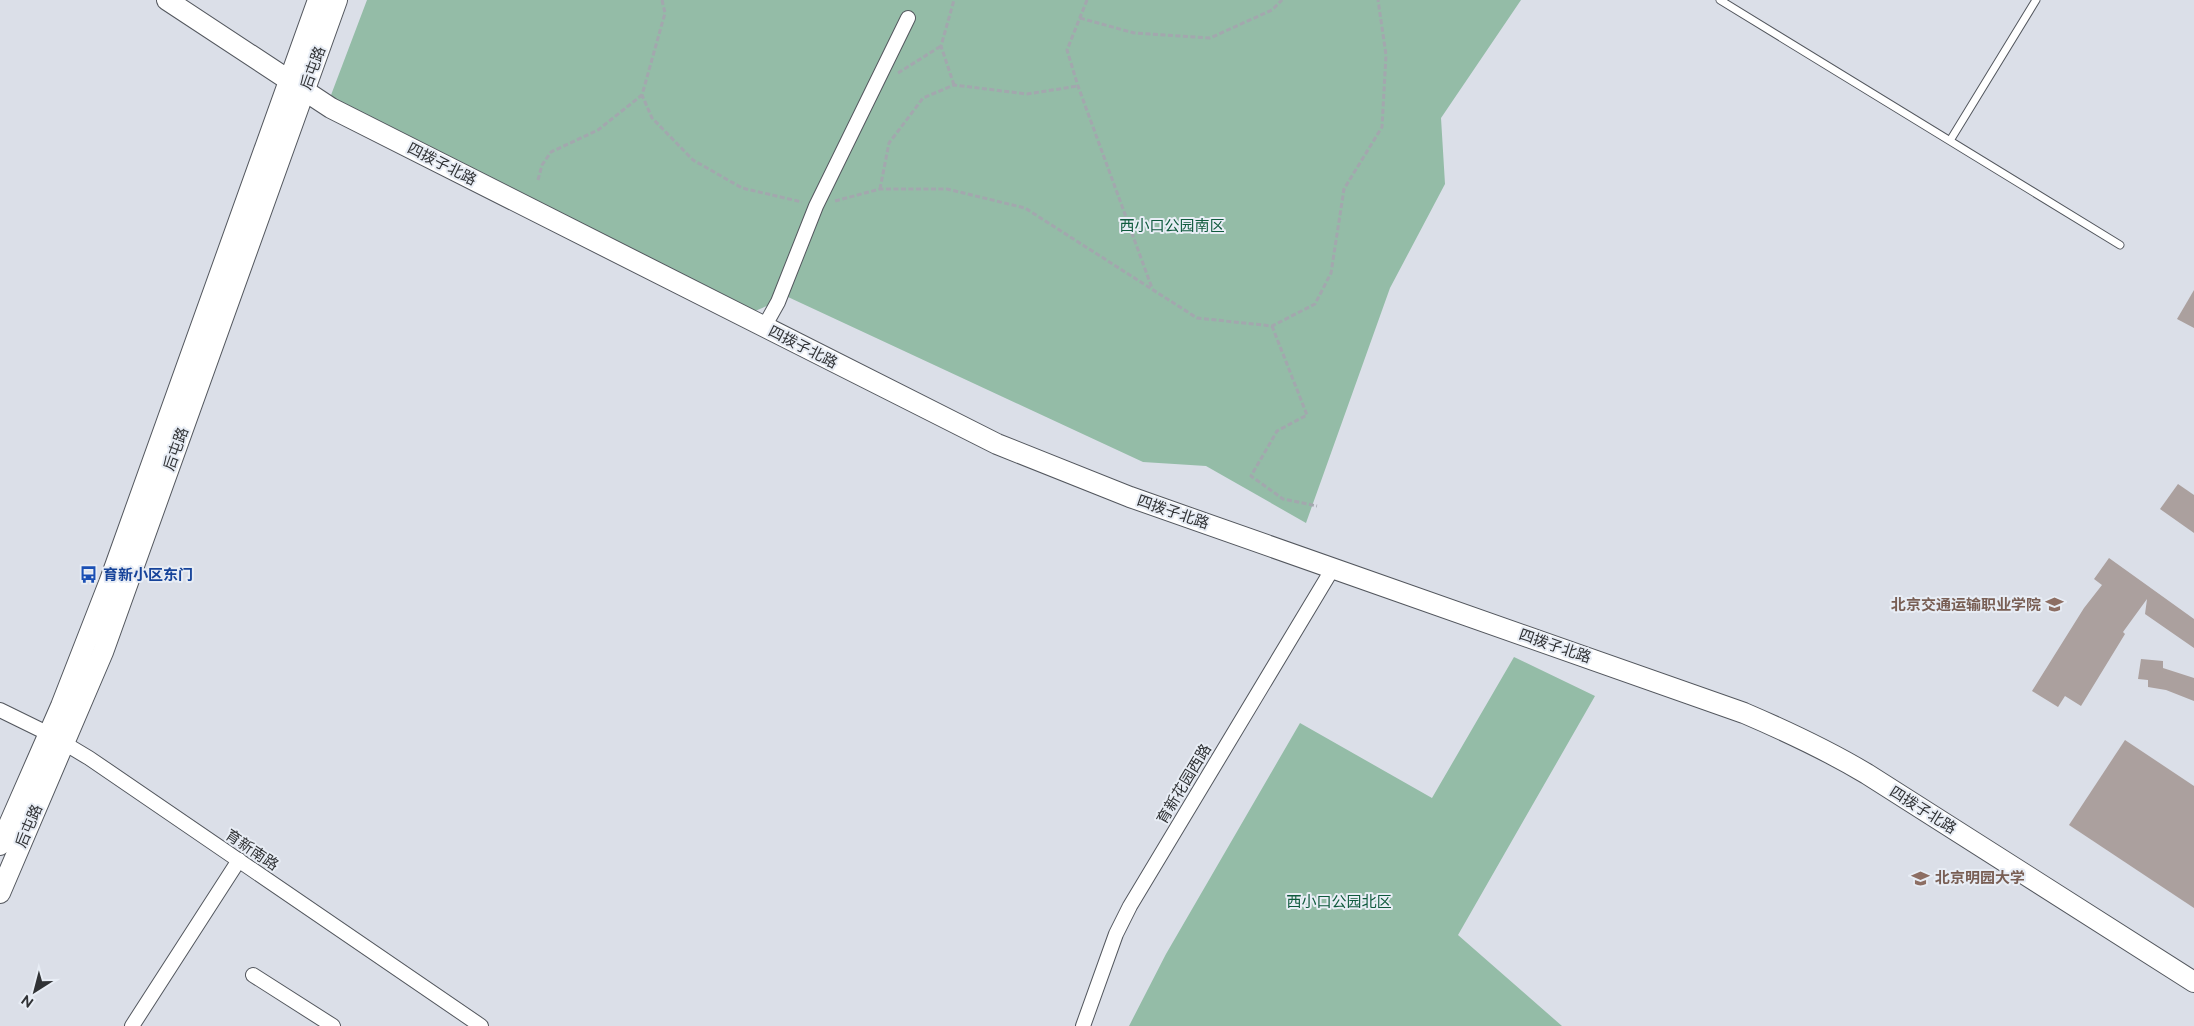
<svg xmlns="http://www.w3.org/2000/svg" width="2194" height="1026" font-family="Raleway,'Noto Sans SC',sans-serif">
<rect width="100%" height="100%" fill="#dbdfe8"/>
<g fill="#94bca7">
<polygon points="367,0 1521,0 1441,118 1445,184 1390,288 1306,523 1206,466 1143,462 788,297 748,314 328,103"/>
<polygon points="1514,657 1595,696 1458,935 1562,1026 1129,1026 1166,954 1300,723 1432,798"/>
</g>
<g fill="#aba09e">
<polygon points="2194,290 2194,328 2177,319"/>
<polygon points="2178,484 2194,495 2194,533 2160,509"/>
<polygon points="2109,558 2194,619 2194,648 2145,614 2147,599 2123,632 2125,634 2081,706 2065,696 2058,707 2032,691 2084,608 2102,585 2094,579"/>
<polygon points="2141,659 2163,661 2163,668 2194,678 2194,701 2166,690 2148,687 2148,680 2138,679"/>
<polygon points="2125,740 2194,786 2194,908 2069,825"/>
</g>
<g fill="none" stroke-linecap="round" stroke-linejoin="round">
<defs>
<g id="lane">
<polyline points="1720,0 2120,245"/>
<polyline points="1951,139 2036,0"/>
</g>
<g id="street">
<polyline points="764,327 778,302 816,206 908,18"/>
<polyline points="0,710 49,734 89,758 481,1026"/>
<polyline points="253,975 333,1026"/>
<polyline points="132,1026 239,860"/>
<polyline points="1083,1026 1116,934 1130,906 1333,568"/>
</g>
<g id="secondary">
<path d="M167 0 331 108 997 444 1130 497 1744 713C1786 731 1827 750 1867 774L2194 982"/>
<polyline points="0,845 61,706 109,583 318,0"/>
<polyline points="0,893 103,652 337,0"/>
</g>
</defs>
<use href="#lane" stroke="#53575e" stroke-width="9"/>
<use href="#street" stroke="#53575e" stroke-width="16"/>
<use href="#secondary" stroke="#53575e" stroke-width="22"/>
<g stroke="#a3a7ae" stroke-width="3" stroke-dasharray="5 2.5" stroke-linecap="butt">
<polyline points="662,0 665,13 642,95 652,118 693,160 742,188 802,202"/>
<polyline points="1087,0 1067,50 1078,86 1152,288"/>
<polyline points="1080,18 1134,33 1210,38 1272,10 1282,0"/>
<polyline points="898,73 941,46"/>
<polyline points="954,85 941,46 954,0"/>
<polyline points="538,180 542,165 551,152 598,130 642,95"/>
<polyline points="880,189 889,143 923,98 954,85 1027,94 1078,86"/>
<polyline points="835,201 880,189 947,189 1025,208 1197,318 1272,326 1315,304 1331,273 1344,189 1382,127 1386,55 1378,0"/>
<polyline points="1272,326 1307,415 1277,431 1251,476 1283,499 1317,506"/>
</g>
<use href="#lane" stroke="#fff" stroke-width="7"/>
<use href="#street" stroke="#fff" stroke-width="14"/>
<use href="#secondary" stroke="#fff" stroke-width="20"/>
</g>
<defs>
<symbol id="bus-bare" viewBox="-9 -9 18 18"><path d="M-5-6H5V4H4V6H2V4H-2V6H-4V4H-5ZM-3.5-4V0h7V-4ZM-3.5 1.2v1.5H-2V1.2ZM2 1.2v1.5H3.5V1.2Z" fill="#1a4fb4" stroke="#e8edf5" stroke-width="2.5" paint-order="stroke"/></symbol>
<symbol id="school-bare" viewBox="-9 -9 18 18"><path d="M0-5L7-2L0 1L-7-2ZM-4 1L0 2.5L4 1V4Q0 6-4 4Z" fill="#8d6e63" stroke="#e8edf5" stroke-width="2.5" paint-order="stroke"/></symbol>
<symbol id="university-bare" viewBox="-9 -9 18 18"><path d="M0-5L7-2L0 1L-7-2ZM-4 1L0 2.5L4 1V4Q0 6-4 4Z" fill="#8d6e63" stroke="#e8edf5" stroke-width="2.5" paint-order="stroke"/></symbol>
</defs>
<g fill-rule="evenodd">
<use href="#bus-bare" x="76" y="562" width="25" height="25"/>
<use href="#school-bare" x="2042" y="592" width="25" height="25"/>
<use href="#university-bare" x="1908" y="866" width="25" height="25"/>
</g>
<g text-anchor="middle" stroke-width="4" stroke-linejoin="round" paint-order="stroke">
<g font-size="15" fill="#303235" stroke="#e8edf5">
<text transform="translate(313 68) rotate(-70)" y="5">后屯路</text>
<text transform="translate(442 164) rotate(27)" y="5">四拨子北路</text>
<text transform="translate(803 347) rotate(27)" y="5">四拨子北路</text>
<text transform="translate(176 449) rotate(-70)" y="5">后屯路</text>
<text transform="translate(1173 512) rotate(19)" y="5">四拨子北路</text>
<text transform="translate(1555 646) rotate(19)" y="5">四拨子北路</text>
<text transform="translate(1184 784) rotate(-59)" y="5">育新花园西路</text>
<text transform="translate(1923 810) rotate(32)" y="5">四拨子北路</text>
<text transform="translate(29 826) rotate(-67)" y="5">后屯路</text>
<text transform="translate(252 850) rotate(34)" y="5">育新南路</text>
</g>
<g font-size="15" fill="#0f5a3d" stroke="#e8edf5">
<text x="1172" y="231">西小口公园南区</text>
<text x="1339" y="907">西小口公园北区</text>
</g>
<g font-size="15" font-weight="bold" fill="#164399" stroke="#e8edf5" text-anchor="start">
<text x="103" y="580">育新小区东门</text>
</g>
<g font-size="15" font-weight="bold" fill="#785e54" stroke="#e8edf5" text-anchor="end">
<text x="2041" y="610">北京交通运输职业学院</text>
<text x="1935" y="883" text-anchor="start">北京明园大学</text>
</g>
</g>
<g transform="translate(35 991) rotate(216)" stroke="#e8edf5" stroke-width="4" paint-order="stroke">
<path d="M0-4L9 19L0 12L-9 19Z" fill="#303235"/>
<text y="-8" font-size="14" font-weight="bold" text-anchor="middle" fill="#303235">N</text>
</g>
</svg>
